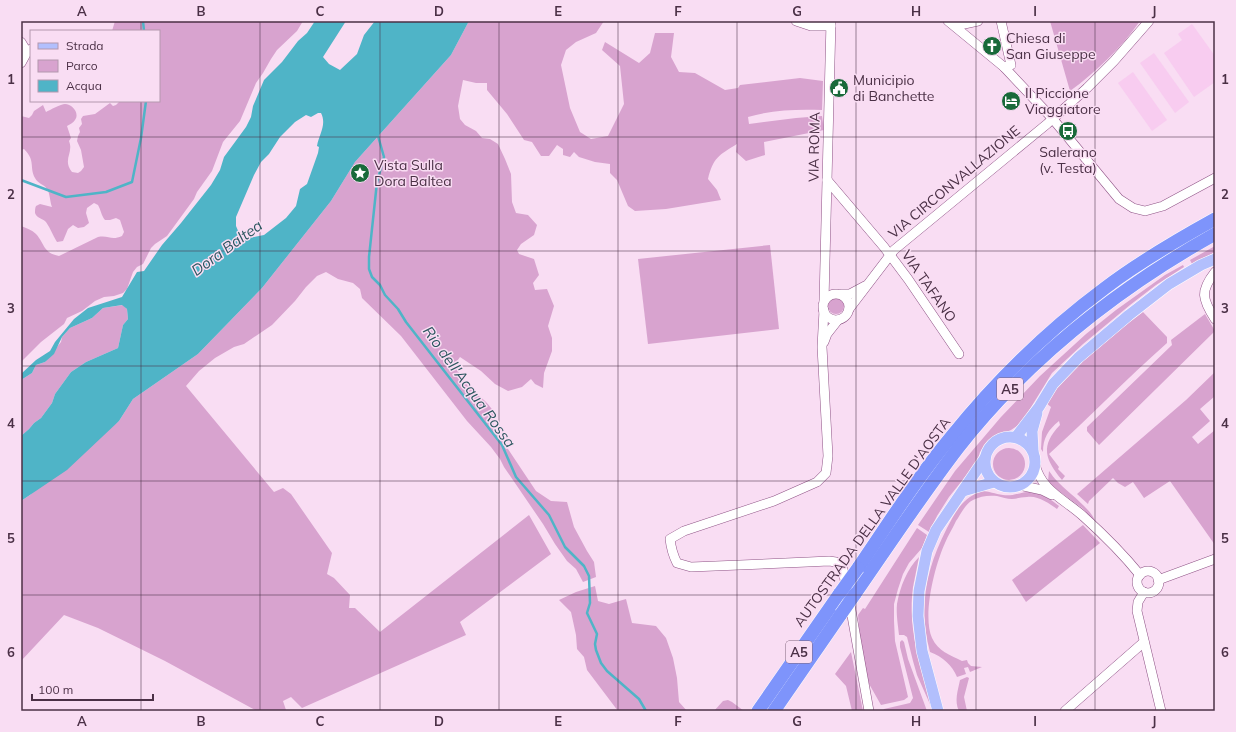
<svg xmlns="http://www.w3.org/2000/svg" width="1236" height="732" font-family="Mulish,sans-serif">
<rect width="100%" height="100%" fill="#f9ddf3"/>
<g fill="#f8ccf0">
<polygon points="1192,24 1215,56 1215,82 1194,97 1164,53 1182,40 1178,34"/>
<polygon points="1154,53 1189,102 1175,113 1140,63"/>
<polygon points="1133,72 1167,120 1152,131 1118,83"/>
</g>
<g fill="#d8a3cf">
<path d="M115 21H303L297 31 277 50 271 59 263 73 256 83 240 121 223 142 212 171 197 192 194 199 167 236 155 244 151 248 143 264 137 267 133 272 127 289 123 293 114 296 104 297 95 301 82 311 67 318 64 324 41 342 21 362V226C26 228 32 230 36 234 45 244 43 253 59 256L98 237C109 235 111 241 122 236L124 232 120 220 116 218 110 220H105C101 215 101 210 98 205L94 203 87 208 86 213 89 223 84 227 78 228 73 225 68 229 63 241 57 242C53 236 49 225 45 221 41 218 37 218 35 213 35 210 35 208 36 206L40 204 52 207C50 202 50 193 47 189 44 184 38 184 35 178 29 167 36 161 24 149L21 150V116L29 118 32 115 34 111 43 105 46 112C50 110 61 104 65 104 72 104 80 113 75 120 73 123 70 124 67 126L71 138 69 141C74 153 62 159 72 172L78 173 81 171 84 167 81 150 77 141 78 136 80 132 79 128 82 124 81 119 83 116 95 114 110 103 113 106 116 105 120 101H159V31H112Z"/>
<path d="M469 21H604L596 33 576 42 566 50 561 65 570 108 580 132 591 139 608 136 624 104 620 66 602 50 605 42 639 63 650 53 655 33H674L671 57 679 72 695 73 725 90 738 88 740 85 800 78 823 81 822 110C797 109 772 110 748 117L749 124 796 118 822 116 824 130 764 142 765 155 746 161 736 152 737 144C719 155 713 158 708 179L717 190 721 200 666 209 635 211 628 206 617 180 610 173V164L595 162 579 157 574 152 570 157 563 155V149L557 145 549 156H541L532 142 524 140 507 114 487 90V83H476L463 80 458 106 460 119 465 125 476 131 482 138 490 139 498 144 505 159 511 174 512 202 516 213 528 215 537 225 534 235 521 244 517 250 519 254 534 259 539 275 533 283 535 290 547 289 554 306 548 326 552 338V351L544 373 543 388 535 384 531 379 522 387 508 391 495 384 481 371 460 357 455 364C458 372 463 382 470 388 480 397 486 400 494 412L493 423 498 434 536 491 551 501 567 502 574 527 587 551 594 562 596 577 583 582 576 569 567 561 555 544 543 524 504 467 500 459 491 447 467 421 401 336 362 298 360 289 353 283 338 279 326 272 317 276 306 287 295 301 272 325 244 344 234 347 215 358 199 371 186 386 274 492 283 488 291 494 332 553 327 574 334 578 350 595 349 608H355L380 632 529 515 551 554 460 622 466 635 302 708 291 697 283 701 286 710 257 711 165 661 98 628 64 615 21 661V501L30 495 119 421 133 399 198 354 262 288 331 201 355 162 451 55Z"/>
<path d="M1050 21H1140C1121 48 1096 72 1070 91Z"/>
<polygon points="770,245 779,329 648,344 638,259"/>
<polygon points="1215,246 1215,252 1192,264 1190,260"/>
<polygon points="1183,265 1184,267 1156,285 1130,305 1083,344 1052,373 1025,417 1017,426 1011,430 994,437 986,444 980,452 977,462 949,497 937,516 929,532 918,525 955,471 1001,417 1040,376 1086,334 1116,310 1165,275"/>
<circle cx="836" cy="306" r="8"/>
<polygon points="123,305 127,309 128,319 123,325 118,348 86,362 71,372 55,394 52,403 41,418 34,423 29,429 21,436 21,380 32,373 36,365 45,362 61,342 62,337 70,328 92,318 103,308"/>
<path d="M1143 312 1167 337V343C1126 379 1089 418 1049 454L1059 467 1058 469 1065 476 1062 480C1045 459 1040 446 1060 425L1059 421C1048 430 1043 438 1043 452L1041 449 1042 432 1051 407 1046 403 1067 375 1122 328Z"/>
<polygon points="1205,314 1215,331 1099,445 1087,431 1087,427 1172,345 1171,340"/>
<polygon points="1215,372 1215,396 1200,409 1210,421 1192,437 1198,444 1215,430 1215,545 1170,481 1144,498 1133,482 1125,487 1118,483 1113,478 1089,501 1088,504 1077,494 1186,400"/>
<circle cx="1009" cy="464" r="16"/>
<path d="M1049 471C1052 475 1054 478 1057 481 1065 490 1094 511 1095 522L1082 508 1052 486 1048 481Z"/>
<path d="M981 491C989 491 995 494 1003 495 1014 497 1024 490 1035 492 1044 493 1052 501 1059 506L1057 509C1049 503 1037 495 1027 497 1021 497 1017 499 1012 499 1007 499 1002 497 997 496 989 495 980 496 973 500 965 504 961 514 956 521 953 528 948 535 945 543 935 565 922 615 932 638 938 651 950 655 962 661L967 660 968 663 971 666 982 667 970 672 968 667 964 668 966 674 957 677C952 665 943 657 930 652 918 607 926 569 947 528 956 511 962 499 981 491Z"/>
<polygon points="1083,525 1100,543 1026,602 1012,580"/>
<polygon points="917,528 927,535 922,548 909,563 903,574 898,589 894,604 894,621 895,641 908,697 904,700 881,705 868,682 860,638 858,615 863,608 865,609"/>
<path d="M919 557C917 567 915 577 913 587 907 630 922 671 933 711L917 675 913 661 907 637 904 635H899C898 625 896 614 897 604 900 587 907 569 919 557Z"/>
<polygon points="595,586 598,601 609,604 626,599 632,623 656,626 666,638 673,658 677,678 679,702 687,711 618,711 587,670 584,657 577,649 576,635 571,612 559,600 576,592"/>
<polygon points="902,640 904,642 908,659 927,711 883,711 884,709 910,703 913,698 900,647 900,642"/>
<polygon points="851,652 863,711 852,711 846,686 835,674"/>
<path d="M967 677 969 678 964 697 967 711H959C954 701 958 690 960 680Z"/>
<polygon points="728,700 732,702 744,711 714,711 723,701"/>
</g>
<path fill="#4fb4c7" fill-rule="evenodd" d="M315 21H346L323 57 329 64 340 70 357 54 364 35 375 21H469L451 55 355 162 331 201 262 288 198 354 133 399 119 421 67 470 21 501V436L29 429 34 423 41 418 52 403 55 394 71 372 86 362 118 348 123 325 128 319 127 309 122 305 103 308 92 318 70 328 62 337 54 354 45 362 36 365 32 373 21 380V374L36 360 50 351 55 342 74 319 88 308 122 297 137 272 144 271 162 245 181 223 211 185 220 170 224 157 246 127 251 117 253 106 264 80 282 62 298 41 307 33ZM321 113C327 125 319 134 317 146L319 147 318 153 307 184 300 189 296 206 286 218 264 235 254 237H243L239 233 236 226V217L254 175 261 162 269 154 280 137 295 122 306 115 311 117 318 113Z"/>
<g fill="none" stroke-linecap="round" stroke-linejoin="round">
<g stroke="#4fb4c7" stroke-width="2.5">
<polyline points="143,21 144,31"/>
<polyline points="378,136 384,157 377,182 369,257 369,269 372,277 380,285 385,295 398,309 406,322 502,445 516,477 549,515 565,547 584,566 589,576 590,603 587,613 597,634 595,644 596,650 601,663 607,671 639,699 646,711"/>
<polyline points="21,180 66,197 106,192 132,182 141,138 146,101"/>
</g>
<defs>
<g id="minor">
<polyline points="796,21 811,26 831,26"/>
<polyline points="948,21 1004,67 1052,118 1119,199 1133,208 1145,211 1163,206 1215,178"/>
<polyline points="1001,21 1011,65 1004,67"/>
<polyline points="955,26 978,21"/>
<polyline points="21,42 27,52 31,49"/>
<polyline points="21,63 27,52"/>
<polyline points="827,180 884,247 908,279 959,354"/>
<path d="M1215 272C1200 291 1202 299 1215 319"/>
<circle cx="836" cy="307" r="13"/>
<polyline points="841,294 850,294 865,286"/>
<polyline points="824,301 831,21"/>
<polyline points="849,309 894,250 1047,124 1087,88 1114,61 1149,21"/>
<path d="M824 310 822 347 828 456 826 473 817 482 774 501 684 531 670 539C671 548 673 555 677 563L691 567 808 562 829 561 836 562 843 569 846 587"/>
<polyline points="824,342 827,334 838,320"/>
<path d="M1035 464C1041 491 1066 500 1084 517 1104 535 1123 554 1140 575"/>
<polyline points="1019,485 1042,490 1052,495"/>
<circle cx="1148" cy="582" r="11"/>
<polyline points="1158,580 1215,559"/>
<polyline points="1144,592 1138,602 1137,611 1161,711"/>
<polyline points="849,599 869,711"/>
<polyline points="1065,711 1144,642"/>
</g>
<g id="major">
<polyline points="1016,437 1039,407 1053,384 1078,358 1129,315 1169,284 1201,265 1215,259"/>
<circle cx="1010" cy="462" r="25"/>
<polyline points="1033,451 1032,431 1037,413"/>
<polyline points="963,491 994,482"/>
<polyline points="938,711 922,651 918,616 919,591 927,551 936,530 985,458"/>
</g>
<g id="highway">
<path d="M858 568C888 524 917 478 951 437 996 381 1047 331 1105 288 1139 262 1177 240 1215 219"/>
<path d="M855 594C889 545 922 495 958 448 1028 359 1117 289 1215 234"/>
<polyline points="758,711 840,593"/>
<polyline points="774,711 841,614"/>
</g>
</defs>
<use href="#minor" stroke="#8f5386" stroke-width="10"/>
<use href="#major" stroke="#fff" stroke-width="12"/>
<use href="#highway" stroke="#fff" stroke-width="14"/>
<use href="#minor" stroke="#fff" stroke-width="9"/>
<use href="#major" stroke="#b2bffd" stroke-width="11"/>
<use href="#highway" stroke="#7e94fb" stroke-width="13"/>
<defs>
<g id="highway-bridge">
<polyline points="840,593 858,568"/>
<polyline points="841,614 855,594"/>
</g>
</defs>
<use href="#highway-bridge" stroke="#fff" stroke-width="14" stroke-linecap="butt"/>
<use href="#highway-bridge" stroke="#7e94fb" stroke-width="13"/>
</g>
<path fill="none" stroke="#4b3046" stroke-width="1" stroke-opacity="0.55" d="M141 21V31M260 21V711M380 21V711M499 21V711M618 21V711M737 21V711M856 21V711M976 21V711M1095 21V711M141 101V711M21 137H1215M21 251H1215M21 366H1215M21 481H1215M21 595H1215"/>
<defs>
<symbol id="church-disc" viewBox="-11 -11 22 22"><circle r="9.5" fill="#196a3a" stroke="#f9ddf3"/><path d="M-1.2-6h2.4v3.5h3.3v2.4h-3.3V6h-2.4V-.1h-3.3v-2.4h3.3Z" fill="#fff"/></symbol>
<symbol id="civic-disc" viewBox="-11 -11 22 22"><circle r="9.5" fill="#196a3a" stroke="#f9ddf3"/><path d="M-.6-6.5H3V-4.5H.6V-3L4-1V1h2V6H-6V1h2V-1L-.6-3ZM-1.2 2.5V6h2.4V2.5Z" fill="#fff"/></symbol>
<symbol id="hotel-disc" viewBox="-11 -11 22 22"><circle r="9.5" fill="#196a3a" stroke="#f9ddf3"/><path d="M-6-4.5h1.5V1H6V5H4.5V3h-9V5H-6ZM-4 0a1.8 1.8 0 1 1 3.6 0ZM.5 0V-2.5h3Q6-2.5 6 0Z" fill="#fff"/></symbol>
<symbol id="bus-disc" viewBox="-11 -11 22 22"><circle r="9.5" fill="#196a3a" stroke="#f9ddf3"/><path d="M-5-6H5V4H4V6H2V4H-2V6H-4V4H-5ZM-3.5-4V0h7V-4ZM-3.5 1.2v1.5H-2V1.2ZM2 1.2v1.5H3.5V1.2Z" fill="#fff"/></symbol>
<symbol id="sight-disc" viewBox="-11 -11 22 22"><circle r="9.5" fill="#196a3a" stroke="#f9ddf3"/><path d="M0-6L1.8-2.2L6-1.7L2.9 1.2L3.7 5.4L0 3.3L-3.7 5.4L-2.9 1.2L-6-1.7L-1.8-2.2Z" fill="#fff"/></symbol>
</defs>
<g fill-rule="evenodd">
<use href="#church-disc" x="981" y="35" width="22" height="22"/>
<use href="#civic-disc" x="828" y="77" width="22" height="22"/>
<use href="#hotel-disc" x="1000" y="90" width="22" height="22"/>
<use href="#bus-disc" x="1057" y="120" width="22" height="22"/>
<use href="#sight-disc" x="349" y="162" width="22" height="22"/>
</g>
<g text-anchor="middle" stroke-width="3" stroke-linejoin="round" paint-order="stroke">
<g fill="#f9ddf3" stroke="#7f647a" stroke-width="1">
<rect x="997" y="378" width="26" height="22" rx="3"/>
<rect x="786" y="641" width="26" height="22" rx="3"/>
</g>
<g font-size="13" font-weight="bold" fill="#4b3046">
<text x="1010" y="394">A5</text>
<text x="799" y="657">A5</text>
</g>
<g font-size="14" fill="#4b3046" stroke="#f9ddf3" text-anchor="start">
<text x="1006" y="43">Chiesa di<tspan x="1006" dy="16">San Giuseppe</tspan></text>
<text x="853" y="85">Municipio<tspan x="853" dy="16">di Banchette</tspan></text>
<text x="1025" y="98">Il Piccione<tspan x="1025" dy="16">Viaggiatore</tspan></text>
<text x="1068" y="157" text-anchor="middle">Salerano<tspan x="1068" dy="16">(v. Testa)</tspan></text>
<text x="374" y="170">Vista Sulla<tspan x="374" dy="16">Dora Baltea</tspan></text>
</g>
<g font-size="14" fill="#4b3046" stroke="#f9ddf3">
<text transform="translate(814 147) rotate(-89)" y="5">VIA ROMA</text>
<text transform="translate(954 182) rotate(-40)" y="5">VIA CIRCONVALLAZIONE</text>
<text transform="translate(929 286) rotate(55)" y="5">VIA TAFANO</text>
<text transform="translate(872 522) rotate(-54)" y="5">AUTOSTRADA DELLA VALLE D'AOSTA</text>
</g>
<g font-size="15" font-style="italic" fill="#2a555e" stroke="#f9ddf3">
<text transform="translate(227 248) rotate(-36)" y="5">Dora Baltea</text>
<text transform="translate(469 387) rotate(54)" y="5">Rio dell'Acqua Rossa</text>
</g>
</g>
<rect width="1236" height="732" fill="none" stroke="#f9ddf3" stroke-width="44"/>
<rect x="30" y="30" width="130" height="72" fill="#f9ddf3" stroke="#b398ae"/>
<rect x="38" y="43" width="20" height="6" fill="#b2bffd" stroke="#b398ae"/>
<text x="66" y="50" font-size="12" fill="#4b3046">Strada</text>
<rect x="38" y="60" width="20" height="12" fill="#d8a3cf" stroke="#b398ae"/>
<text x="66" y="70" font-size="12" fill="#4b3046">Parco</text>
<rect x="38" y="80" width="20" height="12" fill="#4fb4c7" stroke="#b398ae"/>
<text x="66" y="90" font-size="12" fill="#4b3046">Acqua</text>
<path d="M32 694v6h121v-6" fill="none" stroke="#4b3046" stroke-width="2"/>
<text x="38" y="694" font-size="12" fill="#4b3046" stroke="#f9ddf3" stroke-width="3" paint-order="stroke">100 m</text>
<rect x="22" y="22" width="1192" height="688" fill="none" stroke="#4b3046" stroke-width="1.5"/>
<g font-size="13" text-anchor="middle" font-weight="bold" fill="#4b3046">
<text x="82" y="16">A</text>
<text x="201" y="16">B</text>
<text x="320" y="16">C</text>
<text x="439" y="16">D</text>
<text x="558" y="16">E</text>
<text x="678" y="16">F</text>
<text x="797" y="16">G</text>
<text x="916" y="16">H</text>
<text x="1035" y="16">I</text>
<text x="1154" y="16">J</text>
<text x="11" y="84">1</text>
<text x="1225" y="84">1</text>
<text x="11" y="199">2</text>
<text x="1225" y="199">2</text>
<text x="11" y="313">3</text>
<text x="1225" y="313">3</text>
<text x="11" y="428">4</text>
<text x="1225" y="428">4</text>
<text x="11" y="543">5</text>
<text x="1225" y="543">5</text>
<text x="11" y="657">6</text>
<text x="1225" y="657">6</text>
<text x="82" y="726">A</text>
<text x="201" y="726">B</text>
<text x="320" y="726">C</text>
<text x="439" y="726">D</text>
<text x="558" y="726">E</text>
<text x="678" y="726">F</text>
<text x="797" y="726">G</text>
<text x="916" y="726">H</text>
<text x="1035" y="726">I</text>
<text x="1154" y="726">J</text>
</g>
</svg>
